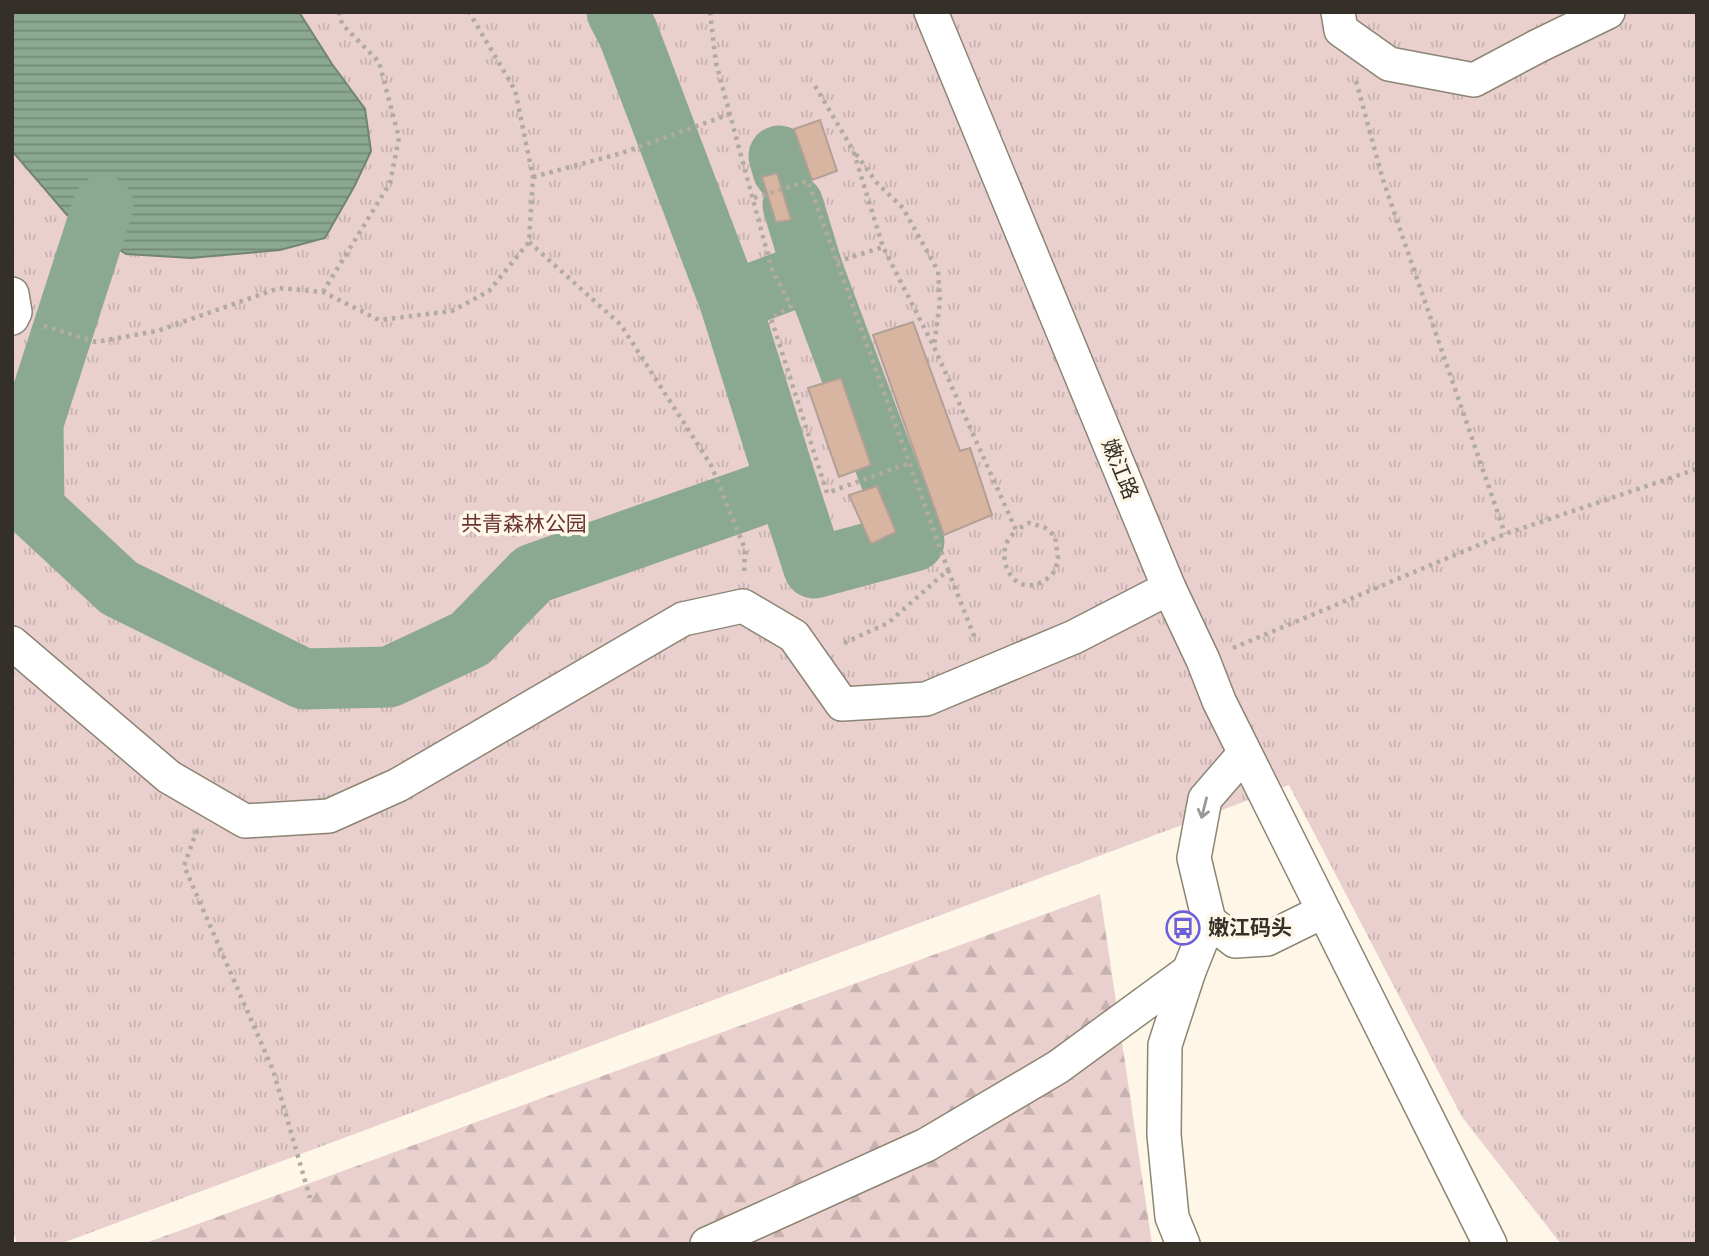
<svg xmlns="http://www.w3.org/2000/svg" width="1709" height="1256" font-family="'DM Sans','Noto Sans SC',sans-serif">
<defs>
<pattern id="forest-firs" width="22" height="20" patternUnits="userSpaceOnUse" patternTransform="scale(1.75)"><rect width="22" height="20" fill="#e9cfce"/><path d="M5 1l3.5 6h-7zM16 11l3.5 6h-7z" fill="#c8b2b1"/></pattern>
<pattern id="park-tufts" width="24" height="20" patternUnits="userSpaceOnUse" patternTransform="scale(1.75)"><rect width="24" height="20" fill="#e9cfce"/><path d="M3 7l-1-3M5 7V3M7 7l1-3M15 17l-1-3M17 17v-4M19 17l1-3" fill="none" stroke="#c8b2b1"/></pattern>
<pattern id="water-rules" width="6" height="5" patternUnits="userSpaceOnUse" patternTransform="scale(1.75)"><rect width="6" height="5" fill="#8ba990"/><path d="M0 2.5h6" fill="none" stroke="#728a76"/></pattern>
</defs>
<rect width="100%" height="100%" fill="#fef7e8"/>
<polygon fill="url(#forest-firs)" points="1100,894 1152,1244 143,1244"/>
<polygon fill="url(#park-tufts)" points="12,12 1697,12 1697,1244 1561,1244 1462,1117 1289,785 60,1244 17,1244 12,1228"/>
<polygon fill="url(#water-rules)" stroke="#718571" stroke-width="2" points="12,12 299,12 332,64 365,109 371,151 354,187 325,238 280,250 191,258 126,254 67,215 12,151"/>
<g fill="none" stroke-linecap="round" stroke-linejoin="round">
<g stroke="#8ba990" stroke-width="61">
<polyline points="779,156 783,170"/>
<polyline points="793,205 813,271"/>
<polyline points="103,206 33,423 34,509 119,588 304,679 389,677 470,639 533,574 787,485 730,302 628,33 617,12"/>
<polyline points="730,302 813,271 914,541 814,568 787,485"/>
</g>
</g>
<g fill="#d7b5a1" stroke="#b2a096" stroke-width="2">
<polygon points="820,120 837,171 812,180 794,129"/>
<polygon points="777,173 791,220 776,222 762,177"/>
<polygon points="913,322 960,451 970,448 992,515 944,535 873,335"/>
<polygon points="841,378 871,465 839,477 808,388"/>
<polygon points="877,486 896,532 871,544 849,495"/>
</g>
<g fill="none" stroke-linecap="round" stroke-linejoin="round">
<defs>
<g id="minor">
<polyline points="931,12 1169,588 1203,660 1219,701 1490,1244"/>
<polyline points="1338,12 1341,30 1389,64 1474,80 1538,46 1608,12"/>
<polyline points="12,294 15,312 12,318"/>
<polyline points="12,643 169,777 245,821 329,816 398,785 683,619 743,606 794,636 842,704 926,699 1074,637 1169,588"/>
<polyline points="1209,921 1194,858 1205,799 1244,754"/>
<polyline points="1209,921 1235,941 1267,939 1322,912"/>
<polyline points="707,1244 926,1145 1058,1067 1189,971"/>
<polyline points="1183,1244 1172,1217 1164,1135 1165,1045 1189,971 1209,921"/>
</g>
</defs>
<use href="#minor" stroke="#8d8574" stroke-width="36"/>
<g stroke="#b2aca0" stroke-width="4.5" stroke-dasharray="3.5 5" stroke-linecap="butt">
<polyline points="710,12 716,63 772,270 791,306 771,318 827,493 909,463"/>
<polyline points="1356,81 1383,180 1505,534"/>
<path d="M815 86 853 150 883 247 934 347 1016 530C1013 534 1008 539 1006 544 999 567 1016 595 1042 582 1047 580 1051 575 1055 571L1058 558 1055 536 1044 527 1029 523 1016 530"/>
<polyline points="856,154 877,183 903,208 938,271 940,301 934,346"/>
<polyline points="533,177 622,153 730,114"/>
<polyline points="754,198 808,181 948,570 888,623 842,644"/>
<polyline points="529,242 621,325 711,465 745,549 744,574"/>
<polyline points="837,262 883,247"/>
<polyline points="323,292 390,183 399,138 379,62 342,24 339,12"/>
<polyline points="44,326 96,342 157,331 279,288 323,292 379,320 452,311 489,291 529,242 533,177 515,90 469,12"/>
<polyline points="948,570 976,641"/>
<polyline points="1233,648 1505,534 1697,469"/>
<polyline points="197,830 184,866 273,1070 310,1198"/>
</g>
<use href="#minor" stroke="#fff" stroke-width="33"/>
</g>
<defs><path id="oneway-shaft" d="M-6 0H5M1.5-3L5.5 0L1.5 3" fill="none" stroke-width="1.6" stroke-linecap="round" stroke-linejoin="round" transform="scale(1.75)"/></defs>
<use stroke="#9a9894" href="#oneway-shaft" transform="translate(1204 808) rotate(104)"/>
<defs>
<symbol id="bus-ring" viewBox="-11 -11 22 22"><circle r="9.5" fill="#fef7e8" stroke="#6c60da" stroke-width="1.5"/><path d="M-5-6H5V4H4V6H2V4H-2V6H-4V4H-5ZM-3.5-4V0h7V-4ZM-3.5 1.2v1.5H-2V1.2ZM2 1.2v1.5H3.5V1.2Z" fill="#6c60da"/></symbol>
</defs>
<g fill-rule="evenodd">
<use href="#bus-ring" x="1164" y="909" width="38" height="38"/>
</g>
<g text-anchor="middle" stroke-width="7" stroke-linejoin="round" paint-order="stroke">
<g font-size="21" fill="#343029" stroke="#fef7e8">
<text transform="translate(1120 469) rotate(68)" y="7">嫩江路</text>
</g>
<g font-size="21" fill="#6a3434" stroke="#fef7e8">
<text x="524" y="531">共青森林公园</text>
</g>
<g font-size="21" font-weight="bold" fill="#343029" stroke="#fef7e8" text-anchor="start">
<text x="1208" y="935">嫩江码头</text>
</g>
</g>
<rect width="1709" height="1256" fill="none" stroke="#343029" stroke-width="28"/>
</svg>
